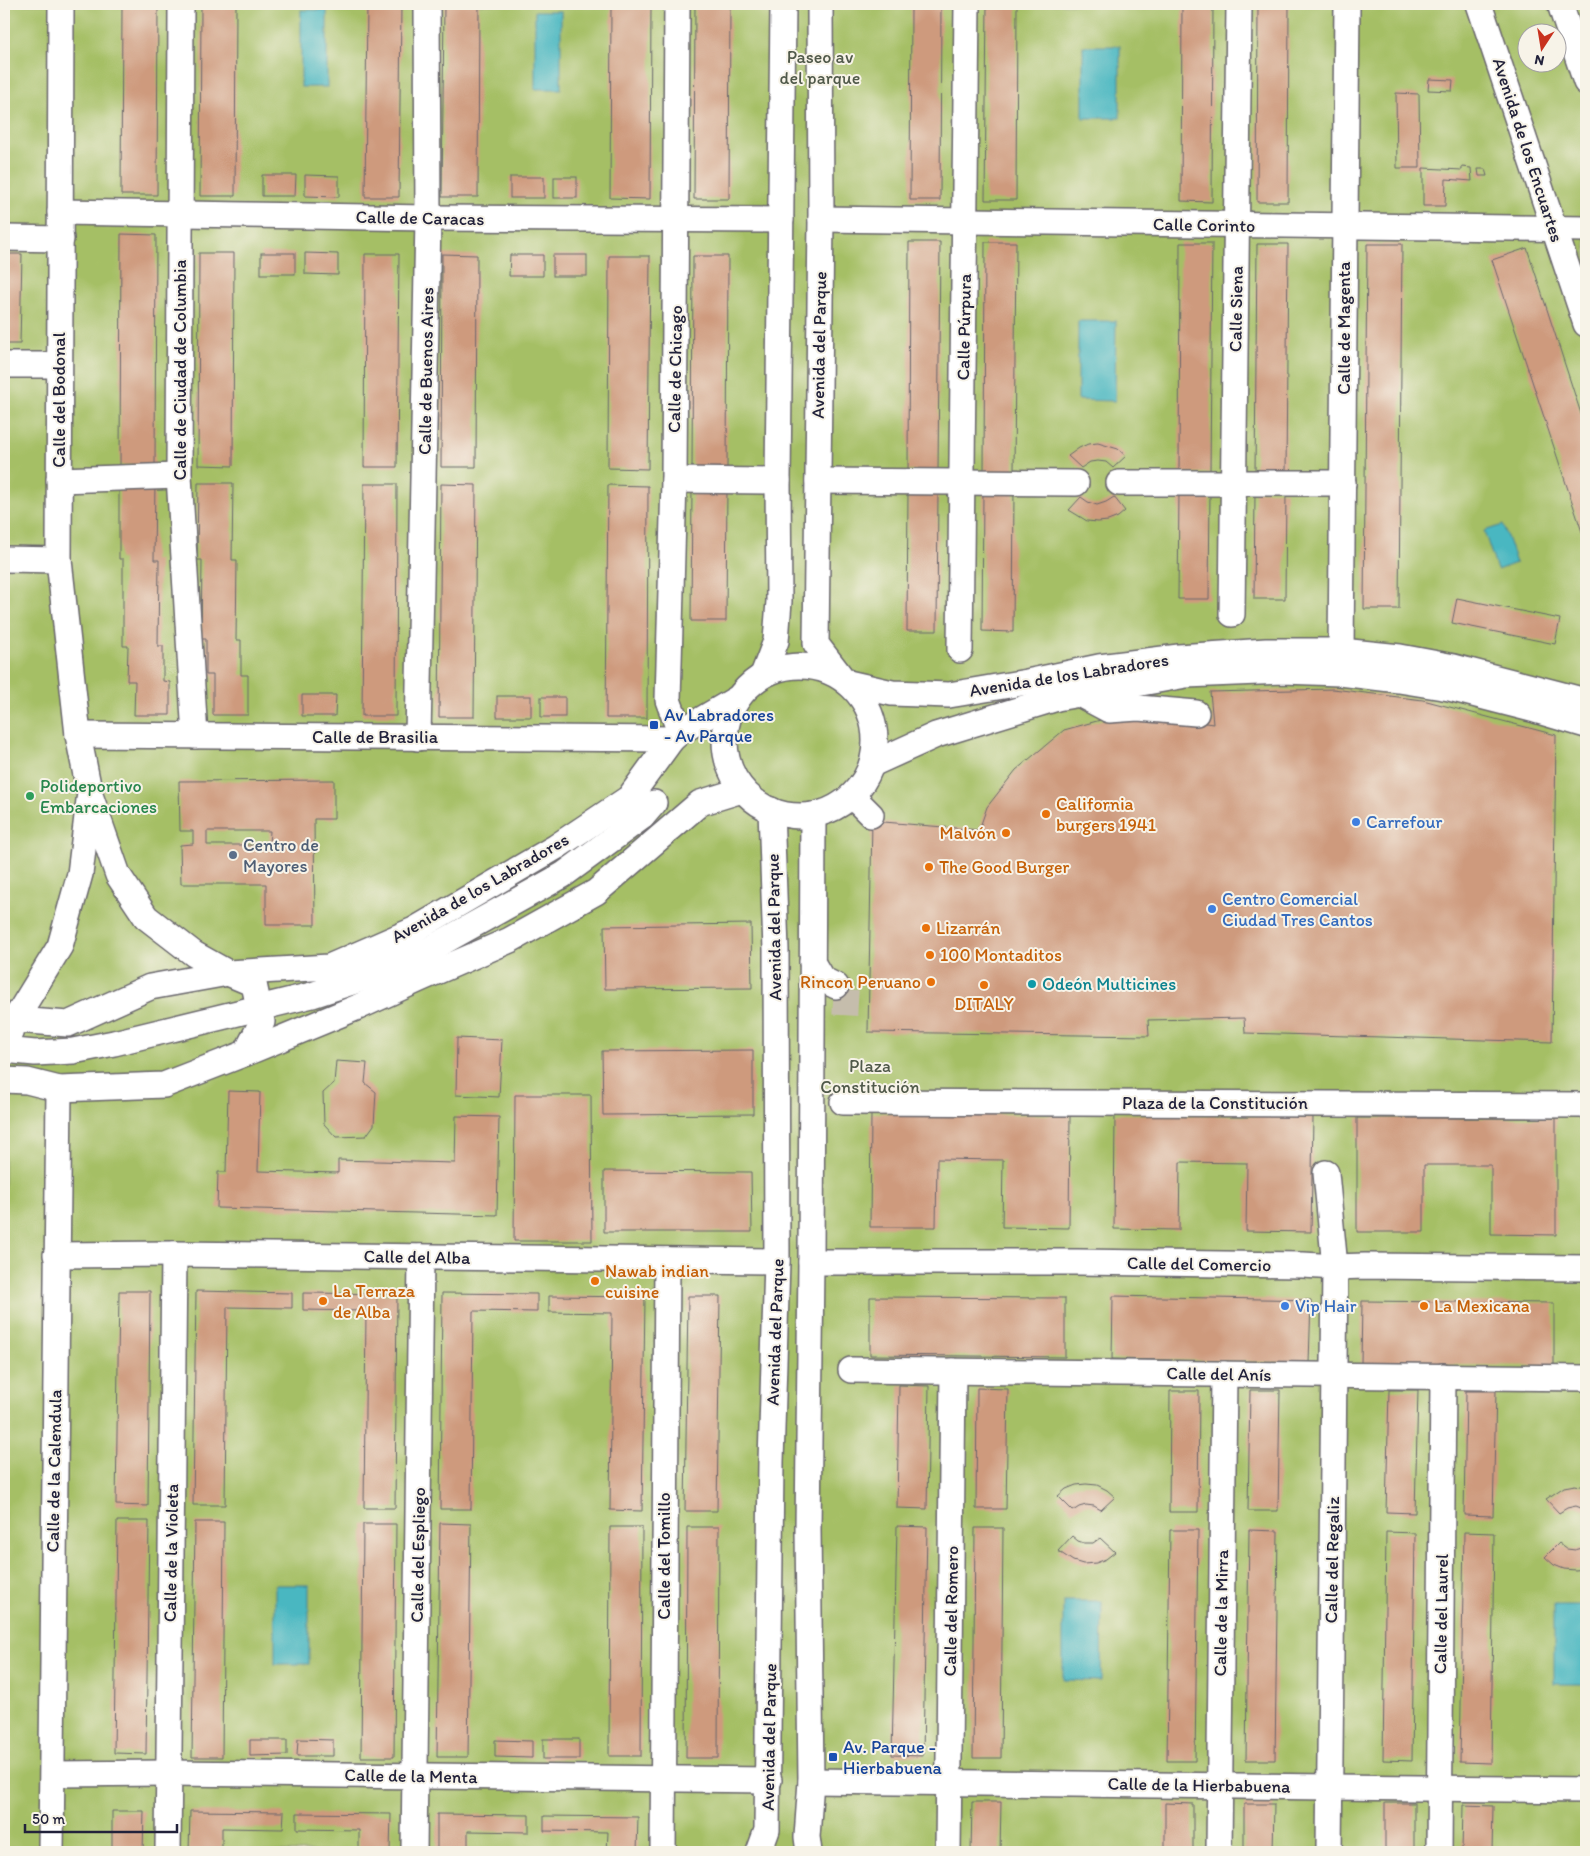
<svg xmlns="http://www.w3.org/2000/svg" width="1590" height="1856" font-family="Itim,sans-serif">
<rect width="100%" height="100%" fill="#f7f3e8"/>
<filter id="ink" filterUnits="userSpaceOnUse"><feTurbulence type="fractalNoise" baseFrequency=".02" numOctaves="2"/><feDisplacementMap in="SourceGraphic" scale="10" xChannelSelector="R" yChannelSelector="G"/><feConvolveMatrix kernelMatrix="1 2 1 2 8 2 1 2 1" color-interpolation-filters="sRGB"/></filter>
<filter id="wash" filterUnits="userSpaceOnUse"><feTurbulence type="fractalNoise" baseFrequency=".0096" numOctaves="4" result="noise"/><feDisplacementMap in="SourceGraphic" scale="20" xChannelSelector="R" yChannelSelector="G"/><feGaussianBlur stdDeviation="1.12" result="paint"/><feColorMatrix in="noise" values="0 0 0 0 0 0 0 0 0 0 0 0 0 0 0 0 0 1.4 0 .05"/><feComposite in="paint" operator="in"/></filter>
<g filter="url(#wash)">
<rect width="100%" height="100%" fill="#eee4c8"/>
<path fill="#a5bf65" stroke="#647050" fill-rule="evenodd" d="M4 4H1586V1852H4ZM1528 32H1558V62H1528Z"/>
<g fill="#48b7c1" stroke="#356c7e">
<rect x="301" y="10" width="26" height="77"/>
<rect x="535" y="11" width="26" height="78"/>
<rect x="1083" y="46" width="37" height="72"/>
<polygon points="1078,321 1116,321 1115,401 1078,400"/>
<polygon points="1503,525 1516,563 1497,570 1484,531"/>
<rect x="275" y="1585" width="34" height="79"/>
<polygon points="1063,1601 1102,1601 1101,1681 1063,1680"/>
<rect x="1554" y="1605" width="32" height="79"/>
</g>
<g id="blocks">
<g fill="#ce9a7d" fill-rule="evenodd">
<polygon points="122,4 158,4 157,195 121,195"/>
<polygon points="201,4 236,4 235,196 200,196"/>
<polygon points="367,4 401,4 399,197 365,197"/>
<polygon points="444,4 479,4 478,197 442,197"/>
<polygon points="611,4 651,4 650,199 610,198"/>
<polygon points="695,4 730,4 729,199 694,199"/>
<polygon points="911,4 941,4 940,200 910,200"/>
<polygon points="987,4 1017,4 1016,200 985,200"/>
<polygon points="1182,4 1213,4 1212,202 1181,201"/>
<polygon points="1258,4 1289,4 1288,202 1257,202"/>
<polygon points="1429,79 1453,80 1452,91 1428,90"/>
<polygon points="1396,93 1419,94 1420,168 1397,168"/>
<polygon points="1462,167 1471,168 1472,181 1446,179 1445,206 1423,206 1423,168 1462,170"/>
<polygon points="1478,169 1485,169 1487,176 1479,176"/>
<polygon points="262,175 296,175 295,196 262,196"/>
<polygon points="305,175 339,176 339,197 305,196"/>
<rect x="510" y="177" width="34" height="21"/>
<rect x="554" y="177" width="23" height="21"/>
<polygon points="121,234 156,235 155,465 120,465"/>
<polygon points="909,242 940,242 938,472 908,471"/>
<polygon points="985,242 1016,242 1014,472 984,472"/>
<polygon points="1180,243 1212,243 1210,473 1179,473"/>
<polygon points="1257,244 1288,244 1286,474 1255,474"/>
<polygon points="1367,244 1402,244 1399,609 1364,609"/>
<polygon points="1527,248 1586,429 1586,544 1492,260"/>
<polygon points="199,253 234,253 233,466 198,465"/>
<rect x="261" y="253" width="34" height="21"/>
<polygon points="305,253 338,254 338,275 305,274"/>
<polygon points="4,254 22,254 20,344 4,344"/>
<polygon points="365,254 399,254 397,467 364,467"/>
<polygon points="442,254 477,255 476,467 441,467"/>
<polygon points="510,255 543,255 543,276 509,276"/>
<rect x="553" y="255" width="34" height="21"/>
<polygon points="609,256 650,256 648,469 608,468"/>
<polygon points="693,256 728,256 727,469 692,469"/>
<polygon points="1098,443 1118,449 1126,456 1113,468 1106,462 1098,461 1090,462 1081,468 1068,456 1079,448 1088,444"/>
<polygon points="119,482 155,482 154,560 159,560 158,646 163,646 163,681 170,682 170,715 134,715 135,681 127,681 128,646 123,646 123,559 119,559"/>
<polygon points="198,483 233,483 232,560 237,560 236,640 241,640 241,675 248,675 248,715 213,715 213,675 206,675 206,639 201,639 202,560 197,560"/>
<polygon points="364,484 397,484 396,716 362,716"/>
<polygon points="441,484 476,485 474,717 439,717"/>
<polygon points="608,485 648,486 647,718 606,718"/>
<polygon points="692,486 727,486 726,621 691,621"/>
<polygon points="908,488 938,489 937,631 907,631"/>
<polygon points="983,489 1014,489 1013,632 982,631"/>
<polygon points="1179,490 1210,490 1209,599 1178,599"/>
<polygon points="1255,491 1286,491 1285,599 1254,599"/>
<polygon points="1081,497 1088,502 1097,505 1106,502 1114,497 1125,511 1118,517 1108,521 1098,522 1087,521 1069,510"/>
<polygon points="1457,598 1560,619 1555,644 1452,623"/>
<polygon points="1333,689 1423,700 1556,735 1552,1042 1245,1033 1244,1018 1148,1020 1149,1036 868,1032 872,821 979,830 987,807 1016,770 1064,730 1119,715 1161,717 1213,724 1210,692"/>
<polygon points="302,695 336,695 335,716 302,716"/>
<rect x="497" y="696" width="34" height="21"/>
<rect x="541" y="697" width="24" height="20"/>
<path d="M334 780V819H314L315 925H266V884H181L180 845 193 844V831H180L179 781ZM207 831H270L269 845H207Z"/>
<polygon points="751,924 752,988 605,989 604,926"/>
<polygon points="457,1038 502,1040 499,1097 456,1095"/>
<polygon points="753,1050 753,1114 603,1115 602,1051"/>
<polygon points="336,1061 367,1063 365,1083 376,1092 374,1125 366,1136 336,1137 324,1124 323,1093 334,1083"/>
<polygon points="228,1091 260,1092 258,1171 338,1173 338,1160 455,1163 456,1116 499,1117 497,1215 217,1208 218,1172 226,1172"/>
<polygon points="515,1095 591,1095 592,1241 514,1241"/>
<polygon points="871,1113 1070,1115 1069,1228 1002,1227 1003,1160 937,1159 936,1227 870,1227"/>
<polygon points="1115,1114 1313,1117 1311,1232 1246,1231 1247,1163 1180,1162 1179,1230 1114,1229"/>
<polygon points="1357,1118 1556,1118 1556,1235 1491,1234 1491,1165 1424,1165 1424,1232 1357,1232"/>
<polygon points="604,1171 751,1172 752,1232 604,1232"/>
<polygon points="119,1291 150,1291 148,1506 116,1505"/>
<polygon points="196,1291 292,1293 292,1308 227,1307 225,1505 193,1505"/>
<polygon points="303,1293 397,1294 395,1508 364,1508 366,1311 303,1310"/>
<polygon points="442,1293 537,1294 537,1312 473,1311 471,1509 440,1509"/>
<polygon points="549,1296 645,1297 642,1511 610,1510 612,1313 549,1312"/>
<polygon points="688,1296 720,1296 717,1511 685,1511"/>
<polygon points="1113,1296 1311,1300 1309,1363 1112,1359"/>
<polygon points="870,1297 1065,1298 1065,1357 870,1355"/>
<polygon points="1362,1301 1554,1303 1554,1366 1361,1364"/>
<polygon points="899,1385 929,1386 927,1509 897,1508"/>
<polygon points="977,1388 1008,1389 1006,1509 976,1509"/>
<polygon points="1250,1390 1280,1390 1278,1511 1248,1511"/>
<polygon points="1389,1390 1418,1390 1415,1513 1386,1512"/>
<polygon points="1170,1391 1199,1391 1198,1512 1169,1512"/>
<polygon points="1466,1391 1496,1391 1493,1516 1464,1515"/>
<polygon points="1086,1484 1097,1485 1107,1490 1115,1497 1101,1510 1094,1506 1086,1505 1079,1507 1073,1511 1058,1496 1066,1489 1076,1485"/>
<polygon points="1575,1485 1586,1487 1586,1510 1576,1506 1567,1508 1559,1513 1546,1499 1564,1487"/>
<polygon points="117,1521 149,1521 146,1754 114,1753"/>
<polygon points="195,1522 224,1522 222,1757 192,1757"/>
<polygon points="440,1523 471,1524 468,1757 437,1757"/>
<polygon points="363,1524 396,1524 394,1757 361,1757"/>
<polygon points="897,1526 927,1527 923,1756 892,1755"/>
<polygon points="610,1527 642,1527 641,1756 609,1756"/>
<polygon points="687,1527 719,1527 718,1758 686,1758"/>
<polygon points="975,1528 1003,1528 1001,1758 973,1758"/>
<polygon points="1170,1530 1198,1530 1195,1761 1167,1761"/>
<polygon points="1249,1530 1278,1531 1275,1760 1246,1760"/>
<polygon points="1386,1532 1415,1533 1412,1761 1383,1760"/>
<polygon points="1464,1532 1494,1533 1491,1763 1460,1762"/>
<polygon points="1072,1536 1078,1541 1084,1543 1093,1543 1100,1538 1115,1552 1106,1559 1096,1563 1083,1564 1073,1561 1058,1551"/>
<polygon points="1559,1543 1567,1549 1575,1550 1586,1547 1586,1569 1575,1570 1564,1569 1554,1565 1545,1557"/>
<polygon points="298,1739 333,1740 333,1756 297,1756"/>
<rect x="543" y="1739" width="36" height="20"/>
<polygon points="250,1740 287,1740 287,1755 250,1756"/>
<polygon points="495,1740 532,1741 532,1758 495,1757"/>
<polygon points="972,1802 1001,1802 1000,1852 971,1852"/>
<polygon points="1165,1803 1193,1804 1193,1852 1165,1852"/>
<rect x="1385" y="1803" width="29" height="49"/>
<polygon points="1244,1804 1274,1804 1273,1852 1244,1852"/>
<polygon points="1463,1805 1493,1806 1492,1852 1462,1852"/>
<polygon points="112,1811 144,1811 143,1852 112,1852"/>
<polygon points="190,1811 284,1812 283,1829 222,1828 222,1852 189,1852"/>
<polygon points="297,1813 391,1814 390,1852 359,1852 359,1830 297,1829"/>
<polygon points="437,1814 529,1815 529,1832 468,1831 468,1852 437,1852"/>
<polygon points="544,1816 638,1817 637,1852 607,1852 608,1832 544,1831"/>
</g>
</g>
</g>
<g filter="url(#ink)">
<use href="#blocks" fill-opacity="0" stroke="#69666c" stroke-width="1"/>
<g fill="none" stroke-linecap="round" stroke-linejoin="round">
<polyline stroke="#c5bdac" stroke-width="25" stroke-dasharray="25 12" stroke-linecap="butt" points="833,1002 868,1004"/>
<defs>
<g id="minor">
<polyline points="61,4 59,560 78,735 90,795 118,875 146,917 194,954 228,973 254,984 262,1022 246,1053"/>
<polyline points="181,4 179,476 195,736"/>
<polyline points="677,4 674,480 668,700 680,732"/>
<polyline points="820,4 821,219 816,644 842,678"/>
<polyline points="1479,4 1586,324"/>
<polyline points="1560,4 1586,82"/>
<polyline points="60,212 428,218 781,220"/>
<polyline points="821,219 1586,229"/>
<polyline points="4,238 61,239"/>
<polyline points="4,365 59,365"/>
<polyline points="59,480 179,476"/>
<polyline points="674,480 778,481"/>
<polyline points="818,481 1076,483"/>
<polyline points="1119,483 1343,483"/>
<polyline points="4,559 59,560"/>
<polyline points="1232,614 1239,4"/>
<polyline points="960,650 967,4"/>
<polyline points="1341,651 1347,4"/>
<circle cx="800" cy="741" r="75"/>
<polyline points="763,675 776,641 779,601 778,481 783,4"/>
<polyline points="848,683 892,693 949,695 1027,682 1099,667 1179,657 1266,651 1341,651 1400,657 1454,667 1586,701"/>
<polyline points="1079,694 1109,710 1138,708 1196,713"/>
<polyline points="78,735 672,739"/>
<polyline points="418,738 428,218 427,4"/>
<polyline points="872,764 936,735 1057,698 1186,675 1283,671 1340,673 1399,680 1449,688 1535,710 1586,725"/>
<polyline points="852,796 871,815"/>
<polyline points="812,962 822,979 836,986"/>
<polyline points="4,1019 68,1024 150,987 228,973 329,967 414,930 556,847 629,798 672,739 680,732 738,698"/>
<polyline points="10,1033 14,1021 60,946 80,874 89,800"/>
<polyline points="4,1050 35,1053 73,1051 114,1043 312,995 367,977 430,949 563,875 642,817 654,803"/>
<polyline points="4,1080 27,1081 59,1089 164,1085 246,1053 358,1007 422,978 510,940 596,892 700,803 742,790"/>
<polyline points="843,1102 1586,1105"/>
<polyline points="1326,1173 1335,1267 1329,1852"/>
<polyline points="56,1255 174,1254 777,1261"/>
<polyline points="811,1262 1078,1262 1303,1265 1335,1267 1365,1266 1586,1268"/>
<polyline points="851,1370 1586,1378"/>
<polyline points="53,1774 169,1773 769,1780"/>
<polyline points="811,1781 1586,1790"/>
<polyline points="51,1852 59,1089"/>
<polyline points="168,1852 174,1254"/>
<polyline points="414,1852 421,1257"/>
<polyline points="663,1852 667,1260"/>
<polyline points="759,1852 767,1830 771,1462 777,1261 776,950 771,810"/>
<polyline points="809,1852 807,1837 811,1781 808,1530 811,1262 813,815"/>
<polyline points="948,1852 953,1371"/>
<polyline points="1219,1852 1224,1374"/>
<polyline points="1439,1852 1443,1376"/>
</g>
</defs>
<use href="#minor" stroke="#69666c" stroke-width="28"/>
<use href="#minor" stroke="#fff" stroke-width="25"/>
</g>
</g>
<g fill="#1a4fb4" stroke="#f7f3e8" stroke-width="2">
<rect x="649" y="720" width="10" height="10" rx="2.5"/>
<rect x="828" y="1752" width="10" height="10" rx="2.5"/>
</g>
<circle fill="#2e9e5b" stroke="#f7f3e8" stroke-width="2" cx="30" cy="796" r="5"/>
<g fill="#e8710a" stroke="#f7f3e8" stroke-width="2">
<circle cx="1046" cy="814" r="5"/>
<circle cx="1006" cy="833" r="5"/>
<circle cx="929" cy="867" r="5"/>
<circle cx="926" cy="928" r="5"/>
<circle cx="930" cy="955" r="5"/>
<circle cx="931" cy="982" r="5"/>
<circle cx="984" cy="985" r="5"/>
<circle cx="595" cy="1281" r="5"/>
<circle cx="323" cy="1301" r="5"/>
<circle cx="1424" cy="1306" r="5"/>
</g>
<g fill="#3f7fe0" stroke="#f7f3e8" stroke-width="2">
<circle cx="1356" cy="822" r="5"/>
<circle cx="1212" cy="909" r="5"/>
<circle cx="1285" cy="1306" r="5"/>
</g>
<circle fill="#5c6f8a" stroke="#f7f3e8" stroke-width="2" cx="233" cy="855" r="5"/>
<circle fill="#0f9aa8" stroke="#f7f3e8" stroke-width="2" cx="1032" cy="984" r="5"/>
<g text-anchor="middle" stroke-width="4" stroke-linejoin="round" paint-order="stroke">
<g font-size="18" fill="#50594a" stroke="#f7f3e8">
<text x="820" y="63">Paseo av<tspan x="820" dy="21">del parque</tspan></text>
<text x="870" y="1072">Plaza<tspan x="870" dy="21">Constitución</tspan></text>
</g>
<g font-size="18" fill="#22223b" stroke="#f7f3e8">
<text transform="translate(1528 150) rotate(72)" y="6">Avenida de los Encuartes</text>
<text transform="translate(420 218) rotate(1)" y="6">Calle de Caracas</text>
<text transform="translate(1204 225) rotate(1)" y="6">Calle Corinto</text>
<text transform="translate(1236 309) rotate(-89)" y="6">Calle Siena</text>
<text transform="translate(964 327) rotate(-89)" y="6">Calle Púrpura</text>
<text transform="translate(1344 328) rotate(-90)" y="6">Calle de Magenta</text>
<text transform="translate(819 345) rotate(-89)" y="6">Avenida del Parque</text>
<text transform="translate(675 369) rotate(-89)" y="6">Calle de Chicago</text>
<text transform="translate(180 370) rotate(-90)" y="6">Calle de Ciudad de Columbia</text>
<text transform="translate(426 371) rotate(-89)" y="6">Calle de Buenos Aires</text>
<text transform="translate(59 400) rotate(-90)" y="6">Calle del Bodonal</text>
<text transform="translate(1069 675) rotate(-9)" y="6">Avenida de los Labradores</text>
<text x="375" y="743">Calle de Brasilia</text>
<text transform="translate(480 888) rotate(-30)" y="6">Avenida de los Labradores</text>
<text transform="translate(774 927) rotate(-91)" y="6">Avenida del Parque</text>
<text x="1215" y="1109">Plaza de la Constitución</text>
<text transform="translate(417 1257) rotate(1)" y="6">Calle del Alba</text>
<text transform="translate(1199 1264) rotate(1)" y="6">Calle del Comercio</text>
<text transform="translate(775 1332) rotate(-88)" y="6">Avenida del Parque</text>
<text transform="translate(1219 1374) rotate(1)" y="6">Calle del Anís</text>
<text transform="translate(54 1471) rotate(-89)" y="6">Calle de la Calendula</text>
<text transform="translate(171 1553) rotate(-89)" y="6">Calle de la Violeta</text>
<text transform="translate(418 1555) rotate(-89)" y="6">Calle del Espliego</text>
<text transform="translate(664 1556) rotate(-90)" y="6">Calle del Tomillo</text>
<text transform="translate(1332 1560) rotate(-89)" y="6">Calle del Regaliz</text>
<text transform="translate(951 1611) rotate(-89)" y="6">Calle del Romero</text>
<text transform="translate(1221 1613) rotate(-89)" y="6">Calle de la Mirra</text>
<text transform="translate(1441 1614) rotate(-89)" y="6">Calle del Laurel</text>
<text transform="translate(769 1737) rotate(-89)" y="6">Avenida del Parque</text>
<text transform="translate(411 1776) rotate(1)" y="6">Calle de la Menta</text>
<text transform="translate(1199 1785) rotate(1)" y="6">Calle de la Hierbabuena</text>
</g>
<g font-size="18" fill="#164399" stroke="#f7f3e8" text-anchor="start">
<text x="664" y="721">Av Labradores<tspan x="664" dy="21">- Av Parque</tspan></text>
<text x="843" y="1753">Av. Parque -<tspan x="843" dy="21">Hierbabuena</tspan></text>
</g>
<g font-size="18" fill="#27864d" stroke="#f7f3e8" text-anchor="start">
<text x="40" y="792">Polideportivo<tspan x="40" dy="21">Embarcaciones</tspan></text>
</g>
<g font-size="18" fill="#c56008" stroke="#f7f3e8" text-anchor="start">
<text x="1056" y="810">California<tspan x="1056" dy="21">burgers 1941</tspan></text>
<text x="996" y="839" text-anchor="end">Malvón</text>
<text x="939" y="873">The Good Burger</text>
<text x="936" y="934">Lizarrán</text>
<text x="940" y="961">100 Montaditos</text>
<text x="921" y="988" text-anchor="end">Rincon Peruano</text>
<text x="984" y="1010" text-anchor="middle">DITALY</text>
<text x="605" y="1277">Nawab indian<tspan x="605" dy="21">cuisine</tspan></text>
<text x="333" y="1297">La Terraza<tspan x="333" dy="21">de Alba</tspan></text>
<text x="1434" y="1312">La Mexicana</text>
</g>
<g font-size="18" fill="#366cbe" stroke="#f7f3e8" text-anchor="start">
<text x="1366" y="828">Carrefour</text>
<text x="1222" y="905">Centro Comercial<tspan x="1222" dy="21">Ciudad Tres Cantos</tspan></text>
<text x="1295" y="1312">Vip Hair</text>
</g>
<g font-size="18" fill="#4e5e75" stroke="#f7f3e8" text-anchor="start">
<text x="243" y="851">Centro de<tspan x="243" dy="21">Mayores</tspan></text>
</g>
<g font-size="18" fill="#0d838f" stroke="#f7f3e8" text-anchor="start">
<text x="1042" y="990">Odeón Multicines</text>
</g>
</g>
<rect width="1590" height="1856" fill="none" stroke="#f7f3e8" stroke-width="20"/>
<g transform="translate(1542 48) rotate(192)"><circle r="24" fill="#f7f3e8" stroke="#a29fa3"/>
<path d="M0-4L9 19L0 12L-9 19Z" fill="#c8321e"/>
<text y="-8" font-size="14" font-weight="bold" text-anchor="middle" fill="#22223b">N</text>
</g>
<path d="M25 1824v8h152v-8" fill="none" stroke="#22223b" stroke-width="2.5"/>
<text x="32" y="1824" font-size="15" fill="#22223b" stroke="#f7f3e8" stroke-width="4" paint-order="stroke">50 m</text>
</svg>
